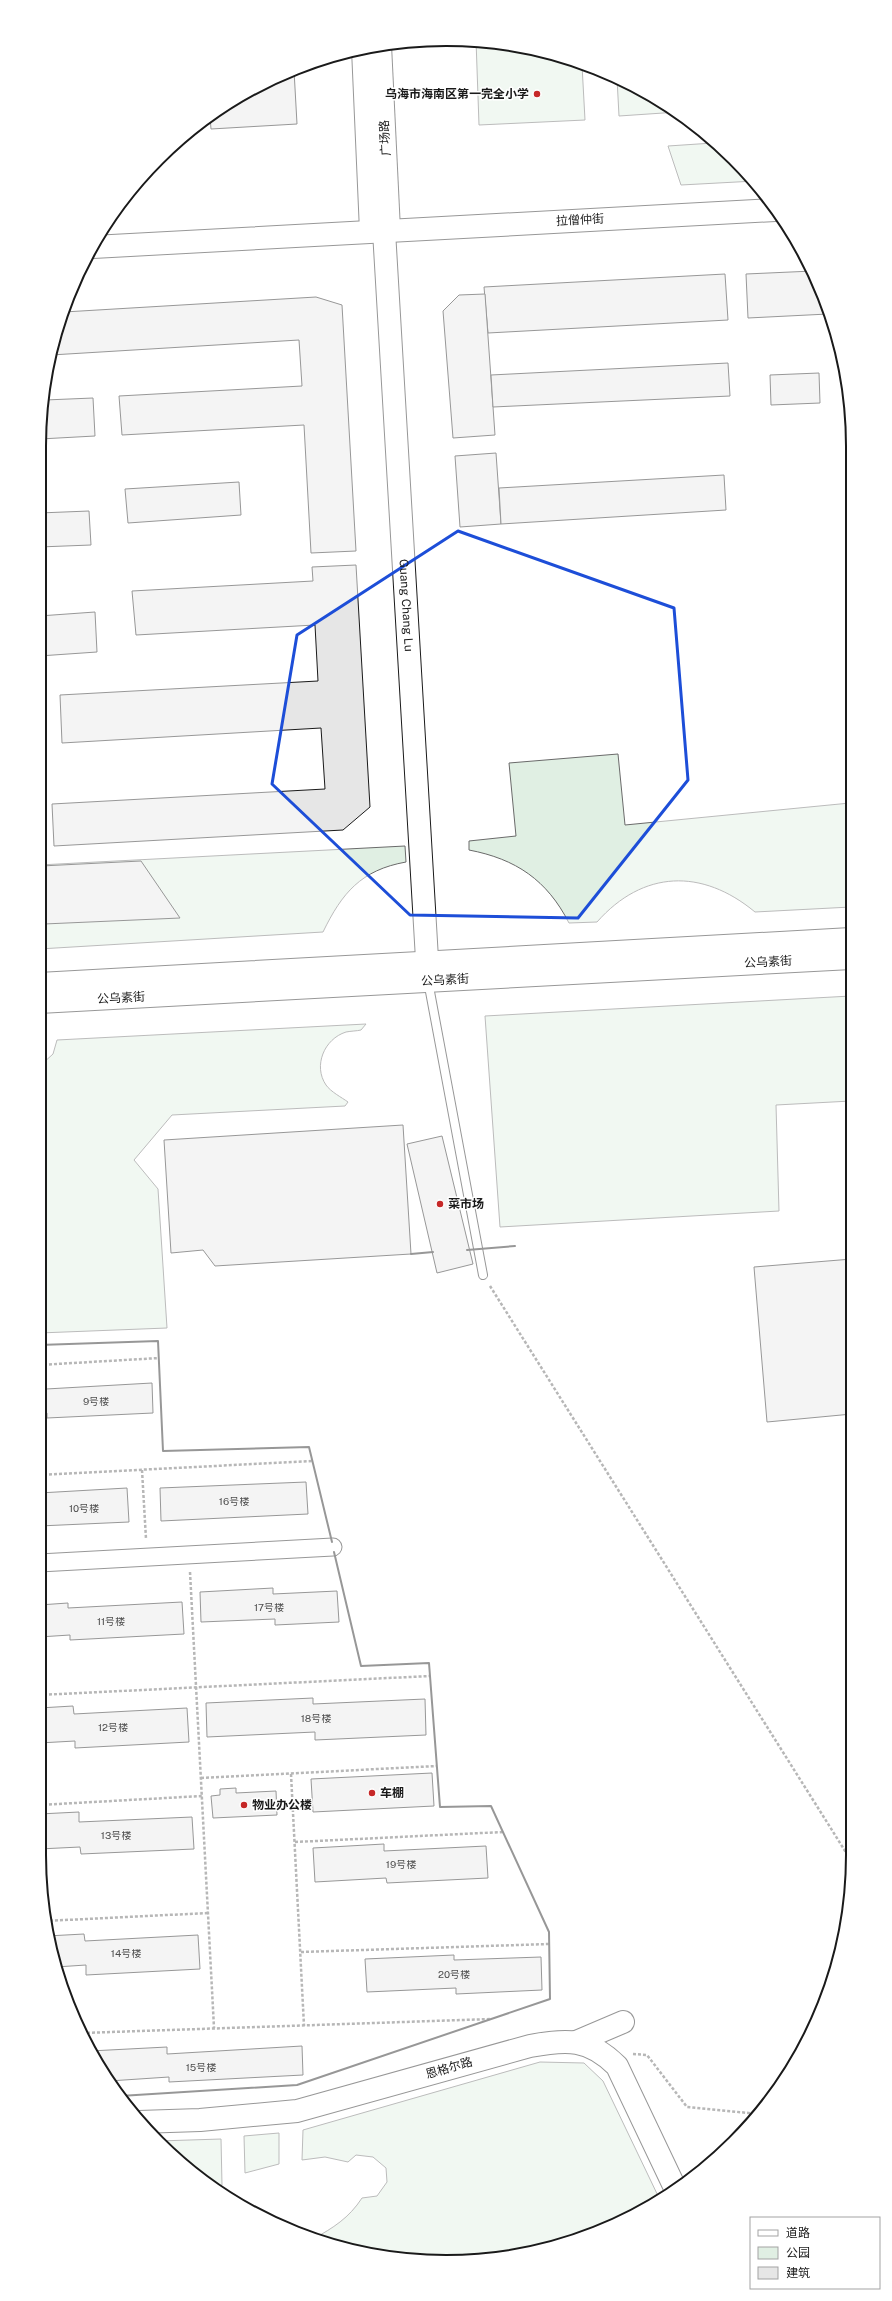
<svg xmlns="http://www.w3.org/2000/svg" width="892" height="2301" font-family="'Public Sans','Noto Sans SC',sans-serif">
<rect width="100%" height="100%" fill="#fff"/>
<g fill="#e0efe3" stroke="#6a6a6a">
<polygon points="476,40 552,53 582,65 585,120 479,125"/>
<polygon points="617,78 672,107 678,112 619,116"/>
<polygon points="713,143 752,178 755,181 681,185 668,146"/>
<path d="M618 754 625 825 850 803 851 816 846 835 851 853V907L755 912C702 868 643 870 597 922L569 923C547 880 516 859 469 850V841L516 836 509 763Z"/>
<path d="M405 846 406 862C361 870 342 893 323 932L39 949V865Z"/>
<polygon points="851,996 851,1101 776,1105 779,1211 500,1227 485,1016"/>
<path d="M366 1024 361 1030C357 1031 351 1031 346 1032 324 1039 313 1066 326 1085 331 1092 341 1097 348 1102L345 1106 172 1115 134 1160 158 1189 167 1328 39 1333V1090L44 1089 42 1064 53 1054 57 1040Z"/>
<path d="M540 2062 584 2063 603 2081 660 2200 602 2231 526 2254 472 2261 393 2258 313 2239C333 2228 349 2218 362 2198L377 2196 387 2182 386 2168 373 2157 356 2155 348 2162 325 2157 302 2160 303 2130Z"/>
<polygon points="279,2133 279,2164 245,2173 244,2136"/>
<polygon points="221,2139 222,2185 215,2188 178,2161 158,2141"/>
</g>
<g fill="#e6e6e6" stroke="#1a1a1a">
<polygon points="294,70 297,124 211,129 210,117 243,93 255,88 267,87 266,83"/>
<polygon points="813,271 822,290 828,314 748,318 746,274"/>
<polygon points="725,274 728,320 488,333 484,287"/>
<polygon points="485,294 495,435 453,438 443,311 459,295"/>
<polygon points="316,297 342,305 356,551 311,553 304,425 122,435 119,396 302,386 299,340 51,355 53,340 64,312"/>
<polygon points="728,363 730,396 493,407 491,375"/>
<polygon points="819,373 820,403 771,405 770,375"/>
<polygon points="93,398 95,436 40,439 45,400"/>
<polygon points="496,453 501,524 460,527 455,456"/>
<polygon points="724,475 726,510 501,524 499,488"/>
<polygon points="239,482 241,515 128,523 125,489"/>
<polygon points="89,511 91,545 39,547 39,513"/>
<polygon points="356,565 370,807 343,830 54,846 52,804 325,789 321,728 62,743 60,695 318,681 315,625 136,635 132,591 313,581 312,567"/>
<polygon points="95,612 97,652 39,656 39,616"/>
<polygon points="141,861 180,918 44,924 41,866"/>
<polygon points="403,1125 411,1254 215,1266 203,1250 171,1253 164,1140"/>
<polygon points="442,1136 473,1264 437,1273 407,1144"/>
<polygon points="852,1259 852,1414 767,1422 754,1267"/>
<polygon points="45,1380 46,1389 152,1383 153,1413 47,1418 47,1413 39,1414 39,1381"/>
<polygon points="306,1482 308,1514 161,1521 160,1488"/>
<polygon points="127,1488 129,1522 39,1526 39,1493"/>
<polygon points="273,1588 273,1594 337,1591 339,1622 275,1625 275,1619 201,1622 200,1592"/>
<polygon points="182,1602 184,1634 70,1640 70,1635 39,1637 39,1605 68,1603 68,1608"/>
<polygon points="313,1698 313,1704 425,1699 426,1735 315,1740 315,1732 207,1737 206,1703"/>
<polygon points="73,1706 74,1714 187,1708 189,1742 75,1748 75,1741 39,1743 39,1708"/>
<polygon points="432,1773 434,1806 313,1812 311,1779"/>
<polygon points="236,1788 236,1793 276,1791 277,1815 213,1818 211,1796 220,1795 220,1789"/>
<polygon points="79,1812 79,1822 192,1817 194,1849 81,1854 80,1847 39,1849 39,1814"/>
<polygon points="384,1844 384,1851 486,1846 488,1878 387,1883 386,1878 315,1882 313,1848"/>
<polygon points="84,1934 85,1941 198,1935 200,1969 86,1975 86,1965 56,1967 47,1936"/>
<polygon points="454,1955 454,1960 541,1957 542,1990 456,1994 456,1988 367,1992 365,1959"/>
<polygon points="302,2046 303,2075 169,2082 169,2077 109,2081 90,2051 167,2047 167,2054"/>
</g>
<g fill="none" stroke-linecap="round" stroke-linejoin="round">
<defs>
<polyline id="lane" points="428,981 483,1275"/>
<polyline id="street" points="39,1563 333,1547"/>
<g id="secondary">
<polyline points="380,45 389,230"/>
<polyline points="363,49 371,231"/>
<path id="s1" d="M384 231 428 976"/>
<polyline points="93,247 775,210"/>
<polyline points="39,984 851,939"/>
<polyline points="39,1002 851,958"/>
<polyline points="576,2042 623,2022"/>
<path d="M139 2122 200 2120 297 2111 530 2046C567 2039 589 2038 617 2066L676 2190"/>
</g>
</defs>
<use href="#lane" stroke="#1a1a1a" stroke-width="10"/>
<use href="#street" stroke="#1a1a1a" stroke-width="19"/>
<use href="#secondary" stroke="#1a1a1a" stroke-width="24"/>
<g stroke="#5f5f5f" stroke-width="2.5" stroke-dasharray="3 2" stroke-linecap="butt">
<polyline points="490,1286 852,1862"/>
<polyline points="39,1365 159,1358"/>
<polyline points="142,1470 146,1539"/>
<polyline points="39,1475 312,1461"/>
<polyline points="190,1572 214,2028"/>
<polyline points="39,1695 430,1676"/>
<polyline points="291,1774 304,2026"/>
<polyline points="201,1778 437,1766"/>
<polyline points="39,1805 202,1796"/>
<polyline points="295,1842 503,1832"/>
<polyline points="45,1921 208,1913"/>
<polyline points="301,1952 549,1944"/>
<polyline points="82,2033 491,2019"/>
<polyline points="633,2054 647,2055 687,2107 759,2114"/>
</g>
<use href="#lane" stroke="#fff" stroke-width="8"/>
<use href="#street" stroke="#fff" stroke-width="17"/>
<use href="#secondary" stroke="#fff" stroke-width="22"/>
<g stroke="#1a1a1a" stroke-width="2">
<polyline points="467,1250 515,1246"/>
<polyline points="411,1254 433,1252"/>
<polyline points="39,1345 158,1341 163,1451 309,1447 332,1542"/>
<polyline points="120,2096 297,2085 550,1999 549,1932 491,1806 440,1807 429,1663 361,1666 334,1552"/>
</g>
</g>
<path d="M0 0H892V2301H0ZM458 531 674 608 688 780 578 918 410 915 272 784 297 635Z" fill="#fff" fill-opacity=".55" fill-rule="evenodd"/>
<path fill="none" stroke="#1d4ed8" stroke-width="3" stroke-linejoin="round" d="M458 531 674 608 688 780 578 918 410 915 272 784 297 635Z"/>
<g fill="#c62828" stroke="#fff" stroke-width="1.5">
<circle cx="537" cy="94" r="4"/>
<circle cx="440" cy="1204" r="4"/>
<circle cx="372" cy="1793" r="4"/>
<circle cx="244" cy="1805" r="4"/>
</g>
<g text-anchor="middle" stroke-width="3" stroke-linejoin="round" paint-order="stroke">
<g font-size="10" fill="#4d4d4d">
<text x="96" y="1405">9号楼</text>
<text x="234" y="1505">16号楼</text>
<text x="84" y="1512">10号楼</text>
<text x="269" y="1611">17号楼</text>
<text x="111" y="1625">11号楼</text>
<text x="316" y="1722">18号楼</text>
<text x="113" y="1731">12号楼</text>
<text x="116" y="1839">13号楼</text>
<text x="401" y="1868">19号楼</text>
<text x="126" y="1957">14号楼</text>
<text x="454" y="1978">20号楼</text>
<text x="201" y="2071">15号楼</text>
</g>
<g font-size="12" font-weight="bold" fill="#1a1a1a" stroke="#fff" text-anchor="start">
<text x="529" y="98" text-anchor="end">乌海市海南区第一完全小学</text>
<text x="448" y="1208">菜市场</text>
<text x="380" y="1797">车棚</text>
<text x="252" y="1809">物业办公楼</text>
</g>
<g font-size="12" fill="#1a1a1a" stroke="#fff">
<text transform="translate(385 138) rotate(-93)" y="4">广场路</text>
<text transform="translate(580 220) rotate(-3)" y="4">拉僧仲街</text>
<text dy="4" stroke="none"><textPath href="#s1" startOffset="375">Guang Chang Lu</textPath></text>
<text transform="translate(768 962) rotate(-3)" y="4">公乌素街</text>
<text transform="translate(445 980) rotate(-3)" y="4">公乌素街</text>
<text transform="translate(121 998) rotate(-3)" y="4">公乌素街</text>
<text transform="translate(449 2068) rotate(-16)" y="4">恩格尔路</text>
</g>
</g>
<path d="M0 0H892V2301H0ZM446 46H446A400 400 0 0 1 846 446V1855A400 400 0 0 1 446 2255H446A400 400 0 0 1 46 1855V446A400 400 0 0 1 446 46Z" fill="#fff" fill-rule="evenodd"/>
<path fill="none" stroke="#1a1a1a" stroke-width="2" d="M446 46H446A400 400 0 0 1 846 446V1855A400 400 0 0 1 446 2255H446A400 400 0 0 1 46 1855V446A400 400 0 0 1 446 46Z"/>
<rect x="750" y="2217" width="130" height="72" fill="#ffffff" stroke="#a3a3a3"/>
<rect x="758" y="2230" width="20" height="6" fill="#ffffff" stroke="#a3a3a3"/>
<text x="786" y="2237" font-size="12" fill="#1a1a1a">道路</text>
<rect x="758" y="2247" width="20" height="12" fill="#e0efe3" stroke="#a3a3a3"/>
<text x="786" y="2257" font-size="12" fill="#1a1a1a">公园</text>
<rect x="758" y="2267" width="20" height="12" fill="#e6e6e6" stroke="#a3a3a3"/>
<text x="786" y="2277" font-size="12" fill="#1a1a1a">建筑</text>
</svg>
